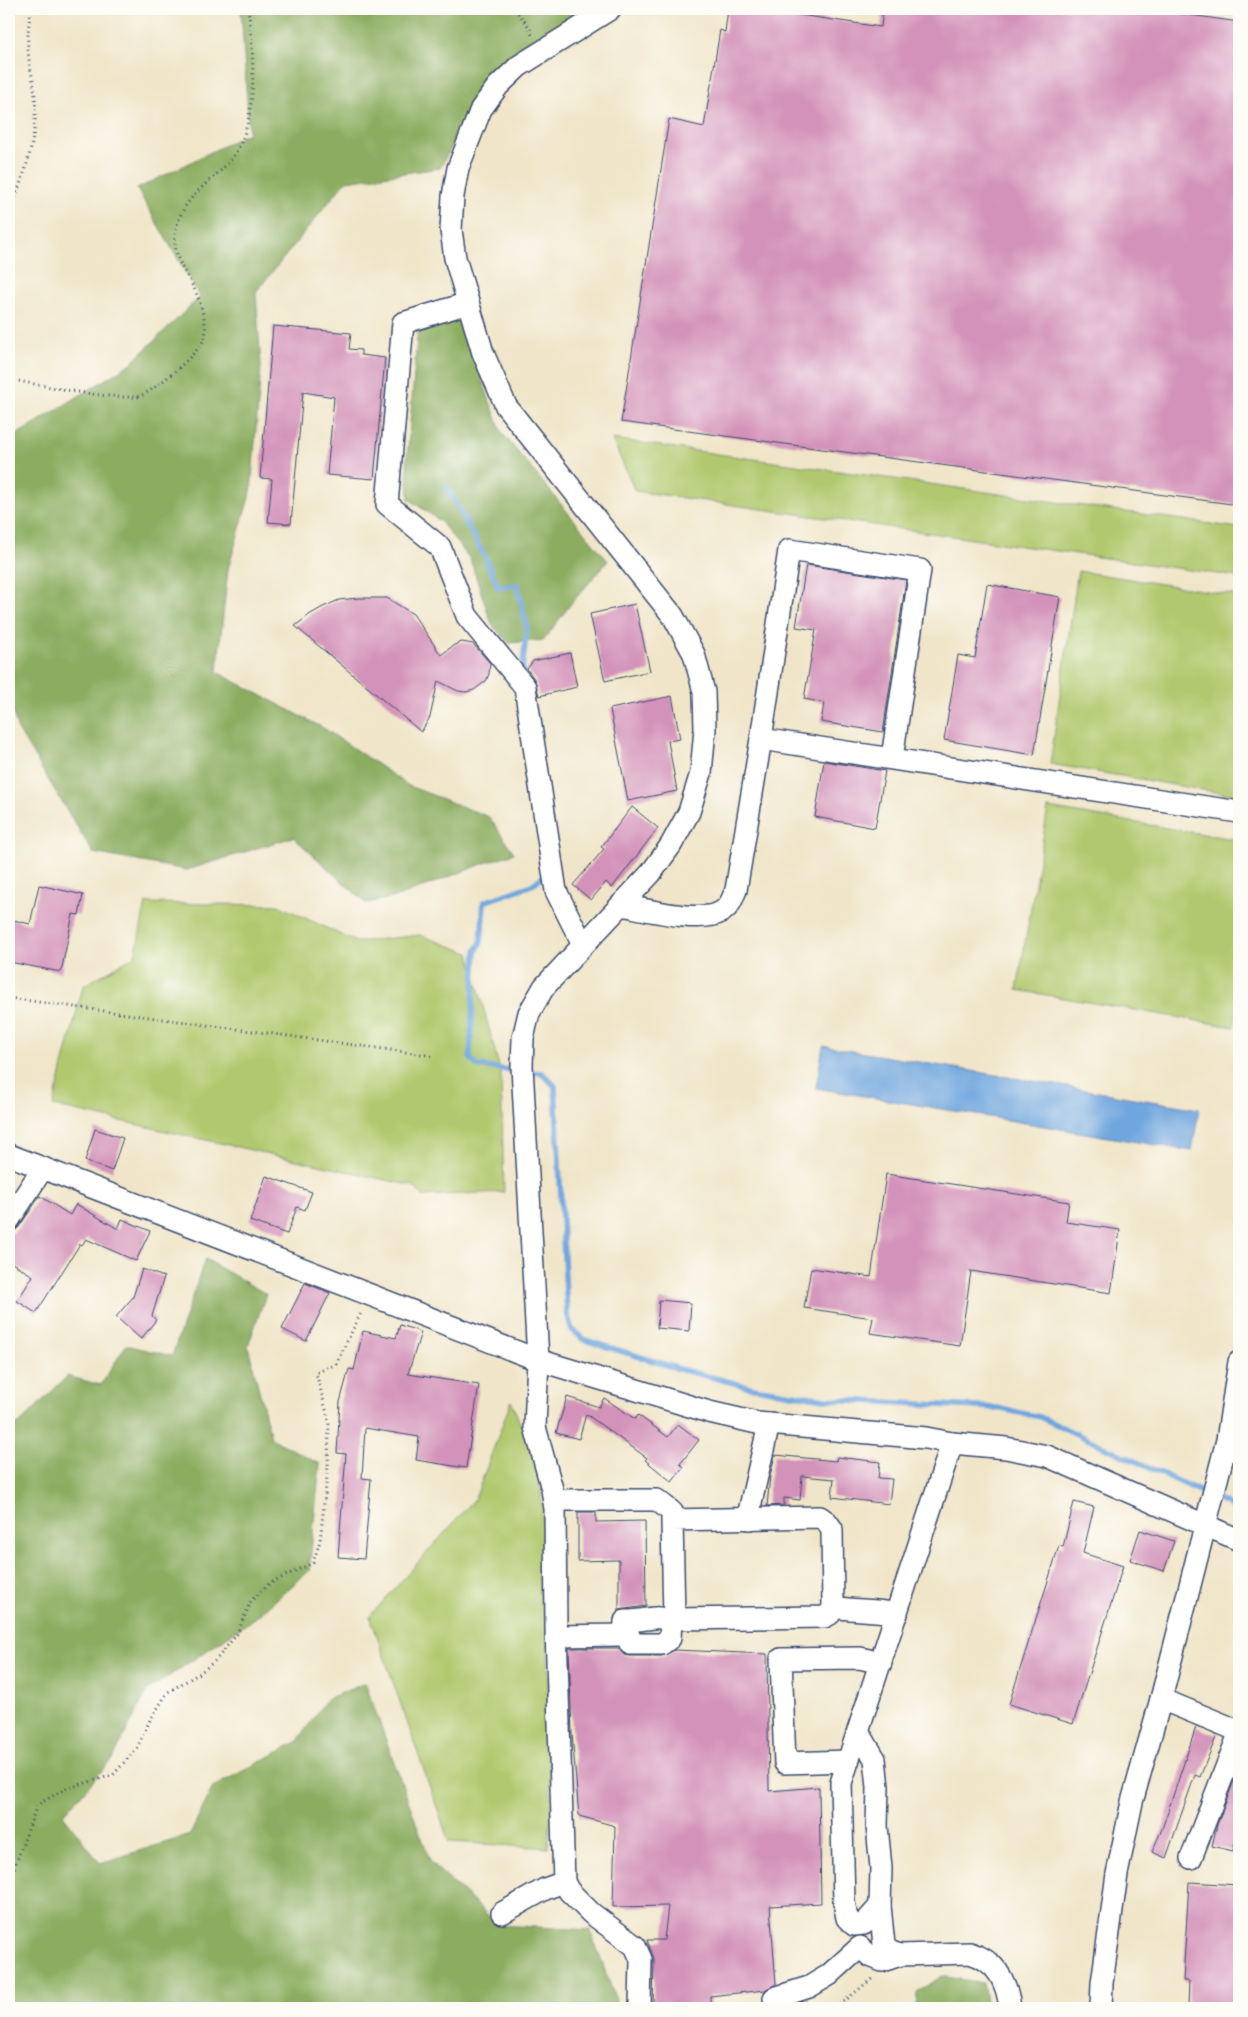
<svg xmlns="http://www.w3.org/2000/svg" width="1248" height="2017" font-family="'Comic Neue',sans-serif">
<rect width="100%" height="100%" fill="#fdfcf7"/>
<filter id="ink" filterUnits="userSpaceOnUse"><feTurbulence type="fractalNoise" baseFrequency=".02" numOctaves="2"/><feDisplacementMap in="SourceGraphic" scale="10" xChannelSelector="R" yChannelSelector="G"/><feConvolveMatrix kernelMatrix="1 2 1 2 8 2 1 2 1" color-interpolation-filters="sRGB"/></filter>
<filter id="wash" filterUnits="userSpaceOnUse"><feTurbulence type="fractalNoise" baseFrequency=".0096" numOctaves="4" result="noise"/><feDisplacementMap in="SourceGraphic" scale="20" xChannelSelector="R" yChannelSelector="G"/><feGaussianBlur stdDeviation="1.12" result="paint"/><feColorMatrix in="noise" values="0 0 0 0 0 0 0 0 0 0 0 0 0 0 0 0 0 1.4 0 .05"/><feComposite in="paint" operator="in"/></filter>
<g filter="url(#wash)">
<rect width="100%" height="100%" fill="#f0e5c8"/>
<g fill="#b1c96e" stroke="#667c66">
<polygon points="612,439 1239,528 1239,577 635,491"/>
<polygon points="1078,571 1239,596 1239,796 1050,764"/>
<polygon points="1048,808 1239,840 1239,993 1234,1027 1017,990"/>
<polygon points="146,903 278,905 356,942 420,935 469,953 501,1074 504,1192 423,1196 413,1186 53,1106 83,986 135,956"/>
<polygon points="511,1401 540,1472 548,1615 549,1763 551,1810 548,1848 449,1842 370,1616 475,1499"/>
</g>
<g fill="#8cad61" stroke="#546e60">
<polygon points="241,9 586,9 491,74 440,168 346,181 256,292 261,366 251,491 228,569 217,672 325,729 409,786 489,817 514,853 485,863 397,897 366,903 293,837 187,870 93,853 17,728 9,696 9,443 10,439 130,364 200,297 137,189 249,133"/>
<polygon points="457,314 502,433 608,561 569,606 544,640 509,643 492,625 470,559 440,521 409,499 407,460 418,327"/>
<polygon points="205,1259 266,1294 248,1346 271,1438 320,1464 309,1571 255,1618 147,1691 113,1758 63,1815 100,1863 190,1835 213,1787 297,1742 327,1699 365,1683 431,1863 499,1925 590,1930 617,2003 618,2008 9,2008 9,1426 19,1424 67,1376 101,1385 126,1345 172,1356"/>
<polygon points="942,1976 983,1983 987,2008 916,2008 917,1993"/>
</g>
<polygon fill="#70a6de" stroke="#466a9e" points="823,1046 1199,1109 1192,1151 816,1088"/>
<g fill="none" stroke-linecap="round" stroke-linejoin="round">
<g stroke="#70a6de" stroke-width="5.5">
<polyline points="446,486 485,557 498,587 517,585 527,628 522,670 523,673"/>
<polyline points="518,1071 477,1066 470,1058 476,951 481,942 484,902 532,885 549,872"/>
<polyline points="527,1072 542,1073 555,1086 567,1313 572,1330 585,1340 683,1370 754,1388 825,1399 997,1408 1040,1417 1208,1495"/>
<polyline points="1216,1499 1239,1510"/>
</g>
</g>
<g id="blocks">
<g fill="#d392b9">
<polygon points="728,9 759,9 881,27 883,9 1148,9 1239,22 1239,505 621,422 669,119 704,127 720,30 725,32"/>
<polygon points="273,326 351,333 349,349 361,350 361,355 385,358 374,479 327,475 334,397 303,392 291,524 268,522 272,479 260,478"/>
<polygon points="806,565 906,580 883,732 821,722 824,703 804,699 816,630 796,627"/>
<polygon points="987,584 1060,597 1034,755 944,740 958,655 975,658"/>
<polygon points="358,598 387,598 413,614 441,655 454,645 462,642 473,644 490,663 489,674 486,681 474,690 466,692 458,691 438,681 430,717 421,732 295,626 309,615 323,607 339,600"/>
<polygon points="635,604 650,671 605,681 590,614"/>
<polygon points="570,653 577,687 539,696 535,680 527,669 533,661"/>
<polygon points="672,696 680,739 668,741 677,791 628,801 610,709"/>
<polygon points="824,761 885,771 875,828 815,817"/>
<polygon points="632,807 658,828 612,888 606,882 591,900 573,885 604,849 601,847"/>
<polygon points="39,885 83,895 79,915 73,914 61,972 9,962 9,919 30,924"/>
<polygon points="95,1129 123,1138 112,1171 85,1161"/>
<polygon points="886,1174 1069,1202 1066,1222 1120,1230 1111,1293 971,1271 960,1346 870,1333 873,1318 804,1308 811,1268 871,1277"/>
<polygon points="266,1176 312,1192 305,1210 297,1207 287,1234 250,1221"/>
<polygon points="40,1196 70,1215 76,1204 118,1229 122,1219 150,1231 136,1261 86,1239 82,1245 80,1244 36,1313 17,1301 33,1276 9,1261 9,1236 19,1227"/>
<polygon points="142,1269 164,1277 152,1316 156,1320 141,1339 116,1317 133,1297"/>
<polygon points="305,1283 330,1293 306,1341 282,1329"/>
<polygon points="659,1300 691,1303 689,1331 657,1328"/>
<polygon points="400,1325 421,1332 408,1374 479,1385 466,1468 416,1460 419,1437 365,1428 362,1478 371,1479 364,1559 338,1557 346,1454 337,1453 340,1402 349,1369 354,1370 363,1331 396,1338"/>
<polygon points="567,1397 599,1407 604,1398 635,1419 638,1415 668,1437 678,1424 699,1440 680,1464 684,1467 672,1482 645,1460 647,1458 586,1414 579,1439 556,1433"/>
<polygon points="775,1455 836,1461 837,1457 880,1462 878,1478 892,1479 889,1504 832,1497 834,1479 802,1476 800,1500 784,1498 784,1505 767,1506 770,1476"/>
<polygon points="1074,1502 1094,1507 1083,1553 1123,1566 1073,1724 1009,1704 1059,1546 1063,1547"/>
<polygon points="578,1512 596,1512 596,1522 645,1521 646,1606 619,1610 619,1560 578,1561"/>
<polygon points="1140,1530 1174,1541 1164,1571 1130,1560"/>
<polygon points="569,1648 618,1648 624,1655 630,1656 662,1656 675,1650 767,1654 769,1791 819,1787 821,1903 770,1906 776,1984 765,1990 710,1996 710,2008 653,2008 654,1959 647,1940 664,1940 668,1906 613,1907 615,1826 579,1816 572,1734"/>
<polygon points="1196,1727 1217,1735 1200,1777 1195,1775 1166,1858 1152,1852 1162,1829"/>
<polygon points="1239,1768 1239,1826 1233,1851 1212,1846 1217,1825"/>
<polygon points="1189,1882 1239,1885 1239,2008 1188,2008 1189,1981 1183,1981"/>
</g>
</g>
</g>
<g filter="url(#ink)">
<use href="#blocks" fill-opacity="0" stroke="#3b4a6e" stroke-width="1"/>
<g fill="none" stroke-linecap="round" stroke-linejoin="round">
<defs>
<g id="minor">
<polyline points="610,9 519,66 498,86 481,109 458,168 453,196 451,230 455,258 483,353 506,406 673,616 694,654 704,692 705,729 701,773 689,812 671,845 651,873 544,987 529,1013 523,1038 522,1066 538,1360 535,1427 552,1489 555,1509 556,1629 564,1882 569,1891 591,1913 635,1946 641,1959 640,2008"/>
<polyline points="468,303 403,323 387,504 440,547 467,616 525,687 556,891 583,945"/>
<polyline points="892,758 920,570 789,550 761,739 1239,812"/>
<path d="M621 905C644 909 701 924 721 912 730 907 732 899 736 890L761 739"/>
<polyline points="9,1155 538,1360 709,1412 757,1423 926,1438 952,1443 1006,1448 1047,1456 1239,1540"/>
<polyline points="9,1220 43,1168"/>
<polyline points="554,1500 657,1500 672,1512 672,1520 674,1619 824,1617 830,1614 833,1607 832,1529 827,1522 820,1517 672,1520"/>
<polyline points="750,1519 750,1507 769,1424"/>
<path d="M833 1607C854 1611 876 1609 897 1614"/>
<polyline points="624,1635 629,1635 630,1644 662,1644 670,1638 671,1620"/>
<path d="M556 1636 624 1635 625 1621C635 1621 644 1619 654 1618 660 1617 667 1620 674 1619"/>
<polyline points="1161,1699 1239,1731"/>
<polyline points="858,1731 875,1759 878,1787 877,1826 881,1868 880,1906 884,1945 889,1951 900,1955"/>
<polyline points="848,1761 785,1763 781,1659 860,1658 881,1663"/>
<polyline points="1191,1858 1239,1734"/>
<polyline points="880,1906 864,1924 854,1925 847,1918 844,1902 841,1783 952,1443"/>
<polyline points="502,1913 545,1889 564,1882"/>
<path d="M774 1998 809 1987 829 1975 860 1947 870 1956 882 1961 900 1955 970 1953C997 1961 1007 1982 1010 2008"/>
<polyline points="1101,2008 1102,1983 1117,1874 1132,1802 1161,1699 1227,1440 1239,1362"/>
</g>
</defs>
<use href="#minor" stroke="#3b4a6e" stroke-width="24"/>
<g stroke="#3b4a6e" stroke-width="3" stroke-dasharray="1 4" stroke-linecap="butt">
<polyline points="515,9 529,27 532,35"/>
<path d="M9 211C25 175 38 137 35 96 34 81 29 66 28 51 27 36 29 23 31 9"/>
<path d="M9 382 17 381C54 387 99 398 136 397 148 397 200 352 204 339 208 328 203 314 200 303 191 274 168 260 177 225 186 194 209 184 229 162 260 126 254 53 248 9"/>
<polyline points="9,998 435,1056"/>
<polyline points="9,1882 37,1805 65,1789 113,1775 137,1748 150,1720 168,1692 200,1673 216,1660 237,1634 251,1601 270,1583 313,1563 320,1541 328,1467 329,1421 316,1373 336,1364 362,1311"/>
<polyline points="836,2008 874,1977"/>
</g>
<use href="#minor" stroke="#fff" stroke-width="21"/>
</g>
</g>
<rect width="1248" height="2017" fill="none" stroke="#fdfcf7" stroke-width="30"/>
</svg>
